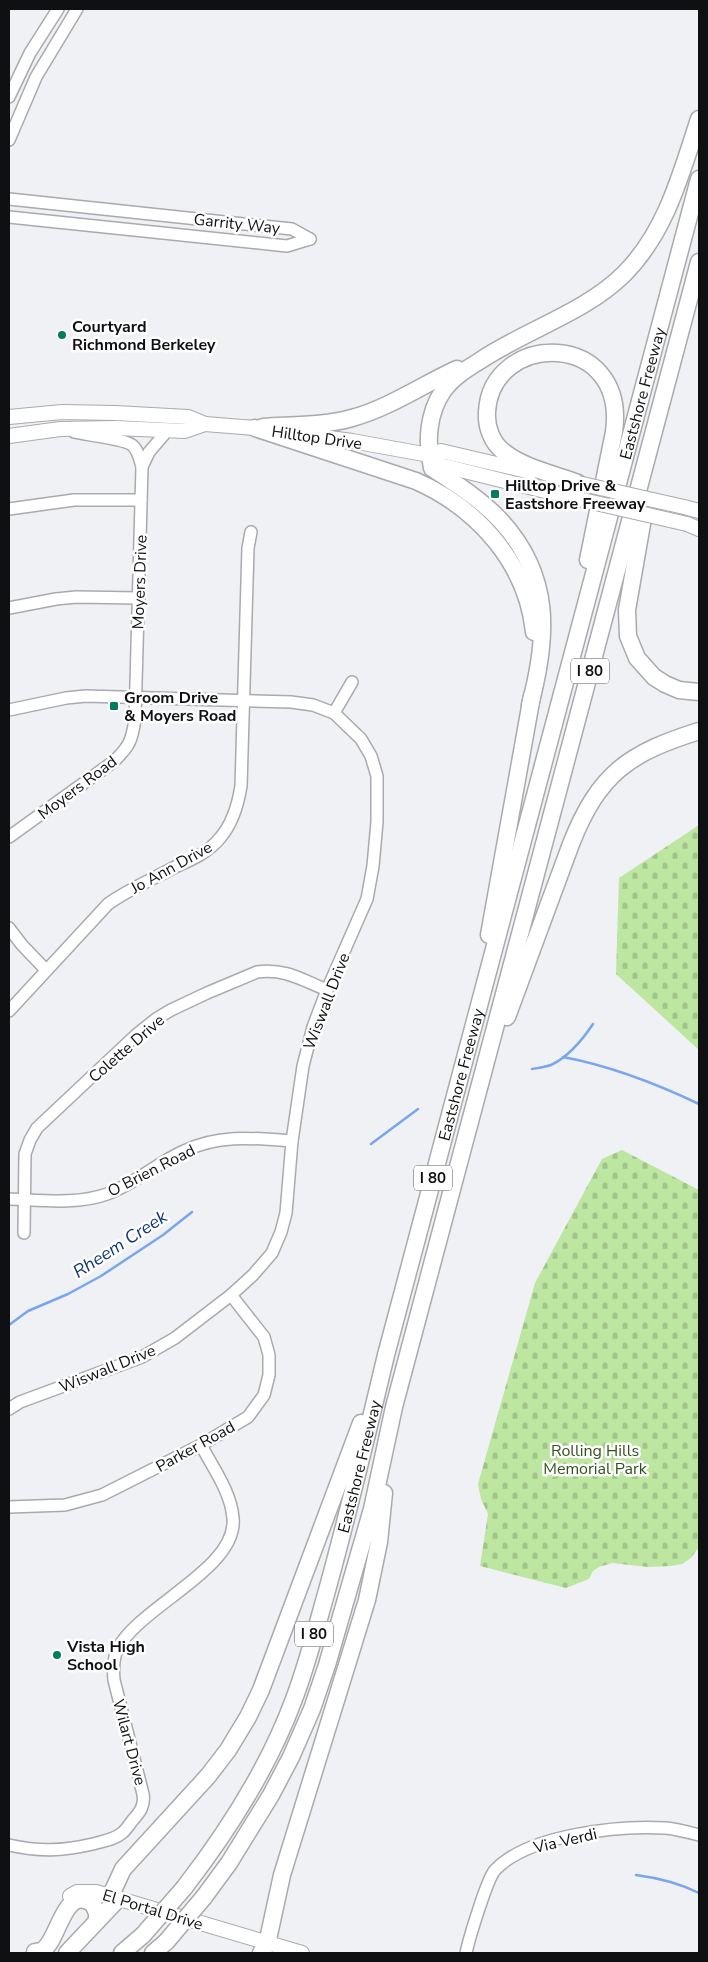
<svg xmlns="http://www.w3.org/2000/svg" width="708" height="1962" font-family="'Nunito Sans',sans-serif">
<defs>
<pattern id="cemetery-stones" width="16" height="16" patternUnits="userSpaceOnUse" patternTransform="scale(1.25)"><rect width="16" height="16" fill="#bde6a1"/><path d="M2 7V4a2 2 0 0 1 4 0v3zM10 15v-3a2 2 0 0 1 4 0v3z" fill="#a1c48a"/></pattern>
</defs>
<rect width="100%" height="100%" fill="#eff1f4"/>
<g fill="url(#cemetery-stones)">
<polygon points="699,825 699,1050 616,974 619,878"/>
<polygon points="622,1150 699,1190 699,1547 691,1558 682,1564 671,1566 648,1567 612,1563 599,1567 593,1571 589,1579 566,1588 480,1566 488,1514 481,1499 478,1484 535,1283 602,1159"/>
</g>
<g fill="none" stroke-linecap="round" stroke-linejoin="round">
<g stroke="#79a6ed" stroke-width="2.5">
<path d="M563 1057C611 1066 655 1083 699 1104"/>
<path d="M532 1069C538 1068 545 1067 551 1065 568 1057 583 1039 593 1024"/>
<polyline points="371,1144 418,1109"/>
<polyline points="9,1325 28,1311 68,1294 101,1276 163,1235 192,1212"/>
<path d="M636 1875C659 1878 679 1883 699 1893"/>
</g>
<defs>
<g id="minor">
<polyline points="9,97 30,53 58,9"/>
<polyline points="9,140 36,77 77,9"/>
<polyline points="9,199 292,229 310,239"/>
<polyline points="9,217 287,246 310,239"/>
<path d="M74 432C86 435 125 439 132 445 138 450 140 459 142 467"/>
<polyline points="9,509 74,500 141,500"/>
<polyline points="9,608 56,599 76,597 139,598"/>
<polyline points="9,710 66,698 86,696 291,702 313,705 334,713 361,739 371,756 377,776 377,822 373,866 367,899 327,990 313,1027 303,1066 292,1141 286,1213 281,1232 272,1253 253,1275 231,1295 175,1338 142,1357 20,1402 9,1409"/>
<polyline points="334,713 352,682"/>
<path d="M9 837 113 762C129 747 132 741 135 719L142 467 149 452 168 430"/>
<polyline points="9,928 22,945 46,970"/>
<path d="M9 1011 108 904C129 889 153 879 175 867 191 860 209 852 220 838 233 823 238 805 241 786L248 548 251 532"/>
<path d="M9 1199C40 1200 77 1205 107 1194 135 1184 157 1163 184 1151 219 1134 254 1138 292 1141"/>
<path d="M24 1233 25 1154 30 1140 37 1128 136 1035 156 1019 171 1010 207 993 257 972C285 968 302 980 327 990"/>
<polyline points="9,1507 65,1505 102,1495 201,1445 248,1417 264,1395 269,1375 269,1355 264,1337 231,1295"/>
<path d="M9 1845C40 1852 62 1851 93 1844 103 1841 114 1840 122 1833 126 1830 129 1825 132 1821 140 1812 145 1806 143 1794L114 1680C113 1670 113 1660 117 1650 139 1606 238 1569 233 1518 231 1492 213 1468 201 1445"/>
<path d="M466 1953C469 1939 487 1879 495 1870 528 1835 619 1825 665 1828 677 1829 688 1832 699 1835"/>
</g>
<g id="major">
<polyline points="9,417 62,412 115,413 188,417 205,424 255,428 352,441 429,455 441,451 531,472"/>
<polyline points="9,436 60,429 116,428 185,431 205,424"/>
<polyline points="430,455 440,465 561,495"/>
<polyline points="684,507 699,511"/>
<polyline points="687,524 699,529"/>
<polyline points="70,1896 77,1892 96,1892 302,1953"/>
</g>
<g id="highway">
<path d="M263 427C292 425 324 426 352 418 389 408 422 385 457 369"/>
<path d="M255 428 416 481C477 508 527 563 534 632"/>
<path d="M578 483C554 474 524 468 504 452 492 443 486 427 487 412 491 331 628 329 614 432L588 560"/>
<polyline points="646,501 627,610 628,636 637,658 654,677 665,684 679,690 699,692"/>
<path d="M530 705C548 637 552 577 501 521 482 500 456 484 432 468 426 442 428 413 443 391 452 378 465 370 478 362 523 331 585 313 624 274 666 232 681 174 699 119"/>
<polyline points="489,935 532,696"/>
<path d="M507 1017 571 844C599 773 629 753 699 731"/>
<path id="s1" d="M184 1888C228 1831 269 1767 294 1699 307 1665 316 1629 326 1594 348 1515 367 1435 386 1355L699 179"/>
<polyline points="110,1897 123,1869 208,1776 228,1750 248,1717 261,1690 361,1423"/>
<polyline points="204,1897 229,1863 271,1795 291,1757 312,1709 327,1665 372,1509 394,1407 699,262"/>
<path d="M35 1952C36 1952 42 1951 43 1950 59 1940 64 1883 93 1904L97 1913V1921"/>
<polyline points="67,1953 118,1899"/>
<polyline points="122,1953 143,1935"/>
<polyline points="153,1953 166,1942"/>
<polyline points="261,1953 267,1944 282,1875 367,1600 379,1542 384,1493"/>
</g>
</defs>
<use href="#minor" stroke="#a8aaad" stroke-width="14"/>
<use href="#major" stroke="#a8aaad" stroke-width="16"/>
<use href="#highway" stroke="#a8aaad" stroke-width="19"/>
<use href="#minor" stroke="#fff" stroke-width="11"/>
<use href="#major" stroke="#fff" stroke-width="14"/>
<use href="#highway" stroke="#fff" stroke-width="16"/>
<defs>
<g id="major-bridge">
<polyline points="578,483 684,507"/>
<polyline points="561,495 687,524"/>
</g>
<g id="highway-bridge">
<polyline points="143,1935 184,1888"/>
<polyline points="166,1942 204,1897"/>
</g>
</defs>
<use href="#major-bridge" stroke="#a8aaad" stroke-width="16" stroke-linecap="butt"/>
<use href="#highway-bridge" stroke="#a8aaad" stroke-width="19" stroke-linecap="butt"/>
<use href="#major-bridge" stroke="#fff" stroke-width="14"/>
<use href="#highway-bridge" stroke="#fff" stroke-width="16"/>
</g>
<g fill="#017d5c" stroke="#fefefe" stroke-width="2">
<circle cx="62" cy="335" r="5"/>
<rect x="490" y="489" width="10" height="10" rx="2.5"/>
<rect x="109" y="701" width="10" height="10" rx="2.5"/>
<circle cx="57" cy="1655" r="5"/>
</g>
<g text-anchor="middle" stroke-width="5" stroke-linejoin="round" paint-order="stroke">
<g fill="#fefefe" stroke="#575758" stroke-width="1">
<rect x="571" y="658.5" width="38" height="25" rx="4"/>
<rect x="414" y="1165.5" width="38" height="25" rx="4"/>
<rect x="295" y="1621.5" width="38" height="25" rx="4"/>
</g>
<g font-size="15" font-weight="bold" fill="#0f1011">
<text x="590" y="676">I 80</text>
<text x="433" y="1183">I 80</text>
<text x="314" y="1639">I 80</text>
</g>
<g font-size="16" fill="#0f1011" stroke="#fefefe">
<text transform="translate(237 223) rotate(6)" y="6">Garrity Way</text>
<text dy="6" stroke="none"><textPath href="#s1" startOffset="1571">Eastshore Freeway</textPath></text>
<text transform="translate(317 437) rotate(8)" y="6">Hilltop Drive</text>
<text transform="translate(139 582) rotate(-88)" y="6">Moyers Drive</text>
<text transform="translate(77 787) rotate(-37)" y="6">Moyers Road</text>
<text transform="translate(171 867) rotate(-29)" y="6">Jo Ann Drive</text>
<text transform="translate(326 1001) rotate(-69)" y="6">Wiswall Drive</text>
<text transform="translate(126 1048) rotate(-41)" y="6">Colette Drive</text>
<text dy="6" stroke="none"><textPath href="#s1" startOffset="866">Eastshore Freeway</textPath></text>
<text transform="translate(151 1170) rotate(-27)" y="6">O Brien Road</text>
<text transform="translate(107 1368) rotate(-22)" y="6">Wiswall Drive</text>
<text transform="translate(195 1446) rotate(-29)" y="6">Parker Road</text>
<text dy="6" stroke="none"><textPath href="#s1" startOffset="461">Eastshore Freeway</textPath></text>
<text transform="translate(130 1742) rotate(75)" y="6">Wilart Drive</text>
<text transform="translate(565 1840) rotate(-13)" y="6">Via Verdi</text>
<text transform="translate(153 1909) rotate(17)" y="6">El Portal Drive</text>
</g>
<g font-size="16" font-weight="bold" fill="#0f1011" stroke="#fefefe" text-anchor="start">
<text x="72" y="332">Courtyard<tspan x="72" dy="18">Richmond Berkeley</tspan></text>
<text x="505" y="491">Hilltop Drive &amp;<tspan x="505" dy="18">Eastshore Freeway</tspan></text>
<text x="124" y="703">Groom Drive<tspan x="124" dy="18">&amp; Moyers Road</tspan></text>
<text x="67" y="1652">Vista High<tspan x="67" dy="18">School</tspan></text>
</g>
<g font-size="16" fill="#33511b" stroke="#fefefe">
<text x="595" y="1456">Rolling Hills<tspan x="595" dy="18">Memorial Park</tspan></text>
</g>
<g font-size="18" font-style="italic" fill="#0f3776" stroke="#fefefe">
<text transform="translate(120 1244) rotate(-33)" y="6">Rheem Creek</text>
</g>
</g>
<rect width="708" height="1962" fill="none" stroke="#0f1011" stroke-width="20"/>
</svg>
